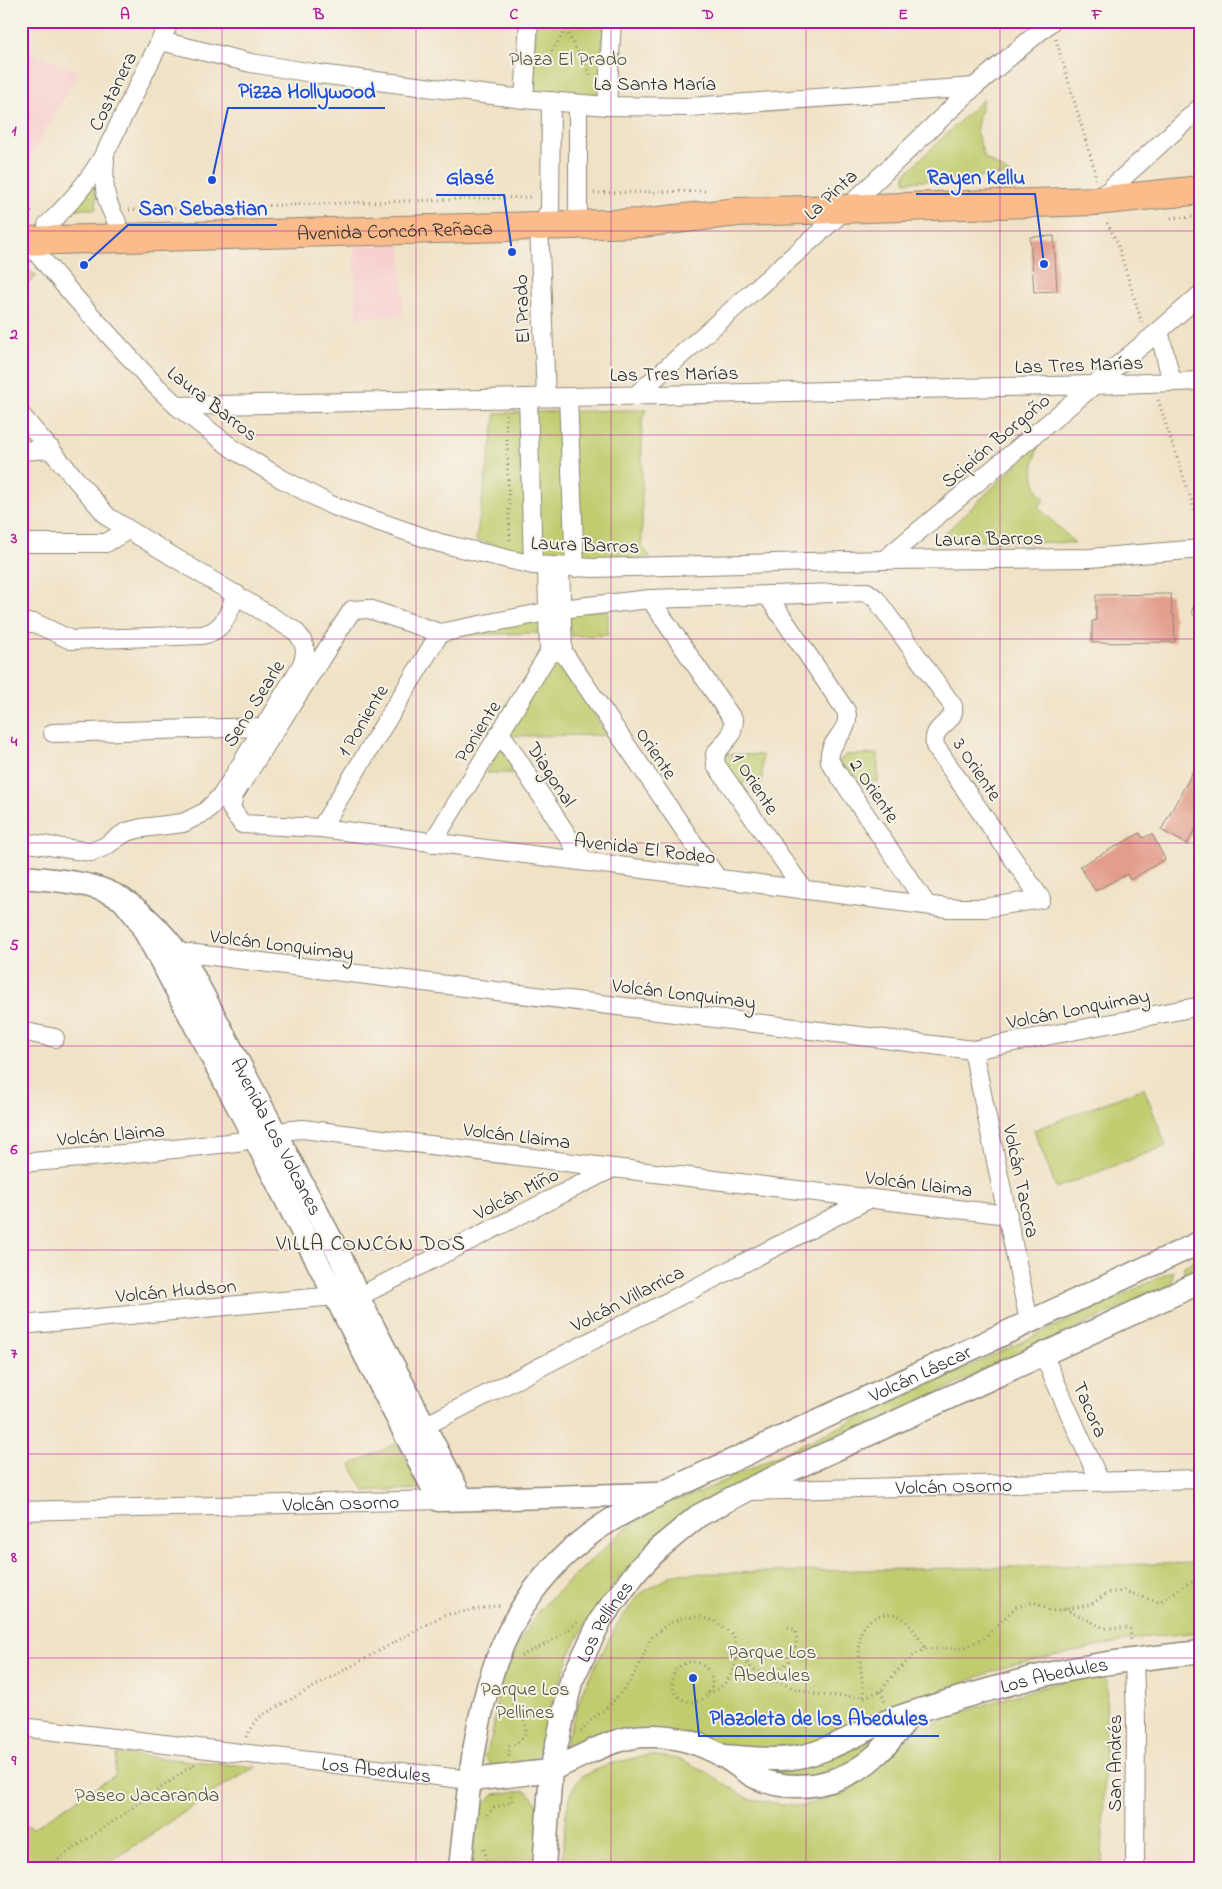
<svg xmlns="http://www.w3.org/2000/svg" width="1222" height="1889" font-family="'Indie Flower',sans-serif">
<rect width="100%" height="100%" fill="#f7f3e8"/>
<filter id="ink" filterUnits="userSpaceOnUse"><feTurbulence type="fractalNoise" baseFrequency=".02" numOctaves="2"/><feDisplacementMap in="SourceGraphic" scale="10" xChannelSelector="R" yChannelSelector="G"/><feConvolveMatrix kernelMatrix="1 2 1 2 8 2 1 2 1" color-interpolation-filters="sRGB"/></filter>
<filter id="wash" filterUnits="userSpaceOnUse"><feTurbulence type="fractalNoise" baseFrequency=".0096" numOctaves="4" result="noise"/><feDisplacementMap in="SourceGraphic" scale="20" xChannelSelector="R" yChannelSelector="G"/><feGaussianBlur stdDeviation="1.12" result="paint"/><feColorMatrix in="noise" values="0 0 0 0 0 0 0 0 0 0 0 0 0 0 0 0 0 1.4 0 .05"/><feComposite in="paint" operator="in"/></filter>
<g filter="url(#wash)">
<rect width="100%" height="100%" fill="#f0e2c6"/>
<g fill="#f7cfd1">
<polygon points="21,50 79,71 21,173"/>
<polygon points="401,245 403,316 357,318 354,246"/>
</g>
<g fill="#c0cc6e" stroke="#767c4c">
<polygon points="536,21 604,21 599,99 531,94"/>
<polygon points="983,99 976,131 985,158 1011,175 905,182 905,174"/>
<polygon points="96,183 96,209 74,209"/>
<polygon points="21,265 37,276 21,289"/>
<polygon points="628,410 647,410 642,419 642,547 651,557 624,561 555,560 476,540 496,413"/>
<path d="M1039 443C1033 463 1028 482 1045 499L1038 507 1075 543 938 540Z"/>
<polygon points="608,610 608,635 571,636 568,612"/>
<polygon points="542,618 542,633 458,635"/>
<polygon points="554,659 560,659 607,735 514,736 509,731"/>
<polygon points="501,747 517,773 486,773"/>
<polygon points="727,754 762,755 762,783 738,783 721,758"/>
<polygon points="878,754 878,782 855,783 839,761 846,755"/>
<polygon points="1144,1088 1166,1146 1056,1188 1034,1130"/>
<polygon points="1201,1258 1201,1271 1183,1279 1184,1266"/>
<polygon points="1173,1271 1172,1284 701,1503 619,1577 587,1622 573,1647 554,1696 545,1745 533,1759 495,1769 484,1757 492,1737 498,1691 505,1669 515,1648 539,1610 555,1594 622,1532 663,1503 692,1496"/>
<polygon points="397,1443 421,1489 364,1491 351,1465"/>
<polygon points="1201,1563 1201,1632 1139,1638 1008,1666 940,1691 907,1709 821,1744 744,1753 691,1734 560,1759 584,1687 618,1623 640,1594 673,1574"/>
<polygon points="1099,1676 1107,1681 1102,1868 562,1868 566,1813 572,1790 581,1777 609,1764 649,1755 680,1759 708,1773 750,1800 802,1806 847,1792 921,1727 993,1702 1063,1681"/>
<polygon points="891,1727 852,1762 812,1776 771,1776 754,1766 786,1770 843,1751"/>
<polygon points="117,1754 256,1767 220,1788 102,1868 21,1868 21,1823 33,1828 115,1775"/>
<polygon points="526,1790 541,1808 536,1868 471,1868 479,1809 495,1794"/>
</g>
<g id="blocks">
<g fill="#e39d8c">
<polygon points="1054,236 1057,291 1034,292 1030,237"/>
<polygon points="1171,594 1172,615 1174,615 1175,642 1092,643 1092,621 1096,621 1096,595"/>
<polygon points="1201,757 1201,819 1187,844 1161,830"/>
<polygon points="1140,833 1143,838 1152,834 1165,859 1130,880 1127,874 1095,891 1080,866"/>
</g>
</g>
</g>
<g filter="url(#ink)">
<use href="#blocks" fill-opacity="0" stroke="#8e8678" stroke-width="1"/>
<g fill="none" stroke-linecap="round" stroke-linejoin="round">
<defs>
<polyline id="service" points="1197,611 1201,608"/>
<g id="minor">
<polyline points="161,41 251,63 319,74 524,99 607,106 690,107 974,87"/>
<polyline points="524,99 529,21"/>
<polyline points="607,106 612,21"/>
<path d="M105 159C103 185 104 199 117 222"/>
<polyline points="1097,201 1201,107"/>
<path d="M47 225C71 203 89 181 105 153L170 21"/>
<polyline points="578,225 578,104"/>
<polyline points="23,237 78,301 152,382 177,406 236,451 282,479 331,505 440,543 533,565 594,568 884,560 1090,558 1201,549"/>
<polyline points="1159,331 1172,382"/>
<polyline points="635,396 846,209 974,87 1052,21"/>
<polyline points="546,397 539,226 550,210 551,101"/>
<polyline points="568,397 575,568"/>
<polyline points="528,398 533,565"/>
<polyline points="177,406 1094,385 1201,381"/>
<path d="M21 415 108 517 295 631C306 642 308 654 300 668L222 795 205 812 183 823 142 828 126 832 104 847 91 852 21 842"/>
<polyline points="21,451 51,449"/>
<polyline points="21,543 106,543 128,530"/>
<polyline points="884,560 1159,331 1201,294"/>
<polyline points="547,567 549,653"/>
<polyline points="560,568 563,652"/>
<path d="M867 592 876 599 953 706C956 725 931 723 935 746L1041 899 985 908H948L321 828 242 824 231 808 234 795 352 610 369 609 440 633 561 609 650 599Z"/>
<path d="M767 595 846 711C853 732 826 740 830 762L927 905"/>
<polyline points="650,599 734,721 731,735 715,754 716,765 804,890"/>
<path d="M21 623H35L71 640 202 635C224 631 229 613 236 594"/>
<polyline points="563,652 717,878"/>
<polyline points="53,733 262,727"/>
<polyline points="501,734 584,861"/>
<polyline points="321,828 440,633"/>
<polyline points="432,843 549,653 563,652"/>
<polyline points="170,957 188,953 973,1050 1201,1006"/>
<polyline points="21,1031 55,1038"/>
<polyline points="973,1050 1029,1321"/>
<path d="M21 1163C93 1157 164 1151 236 1142 259 1139 280 1129 303 1129L613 1168 1008 1215"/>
<polyline points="358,1297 613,1168"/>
<polyline points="21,1325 335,1296"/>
<polyline points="1043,1354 1100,1482"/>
<polyline points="413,1432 869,1199"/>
<path id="s1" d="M748 1491 1201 1479"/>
<path id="s2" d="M21 1511 439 1500"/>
<polyline points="1134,1659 1136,1721 1135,1868"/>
<path id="s3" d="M21 1727 470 1780"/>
</g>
<g id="tertiary">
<path id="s4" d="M21 877C44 879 68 880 90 886 133 896 165 934 189 968L341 1258 358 1297 462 1499"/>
<polyline points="122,899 138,919 166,970 255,1139 439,1500 656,1494"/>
<path id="s5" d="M722 1756C745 1757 768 1761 791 1758 828 1754 859 1731 893 1719 933 1705 974 1694 1013 1683 1074 1665 1138 1659 1201 1652"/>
<path d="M470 1780C490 1778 510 1776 530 1773 537 1772 545 1772 552 1769 584 1757 612 1736 648 1736 675 1735 700 1743 723 1756 734 1762 744 1772 755 1777 794 1795 843 1785 875 1756 889 1744 900 1728 912 1713"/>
<path id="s6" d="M460 1868C475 1734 479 1611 600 1527 619 1514 640 1505 660 1494L1201 1242"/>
<path id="s7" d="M544 1868 551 1770 571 1682 601 1619 637 1571 658 1549 698 1516 745 1491 1201 1282"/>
</g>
<g id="primary">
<path id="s8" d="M21 241 641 223 738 212 1096 201 1201 190"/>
</g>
</defs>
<use href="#service" stroke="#8e8678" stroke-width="11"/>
<use href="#minor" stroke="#8e8678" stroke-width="20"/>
<use href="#tertiary" stroke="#8e8678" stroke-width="25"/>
<use href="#primary" stroke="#8e8678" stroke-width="30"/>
<g stroke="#8e8678" stroke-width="3" stroke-dasharray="1 4" stroke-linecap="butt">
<polyline points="561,21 591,76"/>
<polyline points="1056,39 1095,172 1095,179"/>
<polyline points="544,64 571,21"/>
<polyline points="594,193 705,191"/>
<polyline points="129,210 533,197"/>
<polyline points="21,212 36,212"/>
<polyline points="1171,218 1201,217"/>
<polyline points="1107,223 1117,242 1142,323"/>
<polyline points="1158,400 1201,530"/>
<polyline points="506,414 510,543"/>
<polyline points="1065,1609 1104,1628 1130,1628 1131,1640"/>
<polyline points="521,1656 548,1643 568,1630 577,1622"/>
<circle cx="692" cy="1682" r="20"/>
<path d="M762 1674C768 1672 776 1671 781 1668 794 1660 799 1643 795 1630L788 1627"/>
<polyline points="509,1689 514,1705 526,1723 525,1736 516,1744 509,1746 509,1757"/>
<polyline points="881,1691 885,1703"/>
<path d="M708 1694C730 1684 732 1675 738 1653"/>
<path d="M864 1697C863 1681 857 1649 860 1635 863 1626 869 1620 878 1616 902 1606 914 1631 926 1649"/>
<polyline points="581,1732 590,1721 609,1706 629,1683 641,1662 651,1638 668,1624 684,1617 701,1617 714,1621 727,1630 734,1636 738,1653 751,1667 770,1679 793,1688 818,1695 864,1697 881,1691 896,1672 914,1655 926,1649 963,1648 984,1638 1016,1607 1034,1602 1051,1611 1090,1605 1108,1593 1124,1591 1159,1602 1189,1583 1201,1580"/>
<polyline points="246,1737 259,1717 444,1615 502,1605"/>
<polyline points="487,1815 495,1807 512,1802 511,1795"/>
<polyline points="484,1849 487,1860 494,1868"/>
<polyline points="46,1868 195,1764"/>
</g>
<use href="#service" stroke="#fff" stroke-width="9"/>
<use href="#minor" stroke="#fff" stroke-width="18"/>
<use href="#tertiary" stroke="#fff" stroke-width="22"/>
<use href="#primary" stroke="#f9bc8a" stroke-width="28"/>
</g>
</g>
<path fill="none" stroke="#b5179e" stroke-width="1" stroke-opacity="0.55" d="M222 21V1868M416 21V1868M611 21V1868M806 21V1868M1000 21V1868M21 231H1201M21 435H1201M21 639H1201M21 843H1201M21 1046H1201M21 1250H1201M21 1454H1201M21 1658H1201"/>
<g text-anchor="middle" stroke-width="4" stroke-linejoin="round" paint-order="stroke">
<g font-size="20" fill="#50533c" stroke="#f7f3e8">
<text x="568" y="65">Plaza El Prado</text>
<text x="772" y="1658">Parque Los<tspan x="772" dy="23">Abedules</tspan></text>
<text x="525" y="1695">Parque Los<tspan x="525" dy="23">Pellines</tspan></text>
<text x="147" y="1801">Paseo Jacaranda</text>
</g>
<g font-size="20" fill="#2b2b2b" stroke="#f7f3e8">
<text x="655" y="90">La Santa María</text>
<text transform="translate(112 91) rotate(-64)" y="7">Costanera</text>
<text transform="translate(830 194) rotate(-43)" y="7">La Pinta</text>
<text dy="7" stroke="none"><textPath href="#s8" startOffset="374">Avenida Concón Reñaca</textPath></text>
<text transform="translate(521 309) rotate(-92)" y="7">El Prado</text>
<text transform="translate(1079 364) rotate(-2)" y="7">Las Tres Marías</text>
<text transform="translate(674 373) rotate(-1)" y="7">Las Tres Marías</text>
<text transform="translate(213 403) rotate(38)" y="7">Laura Barros</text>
<text transform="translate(995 440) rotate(-40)" y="7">Scipión Borgoño</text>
<text transform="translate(989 538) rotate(-1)" y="7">Laura Barros</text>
<text transform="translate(585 544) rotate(2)" y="7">Laura Barros</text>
<text transform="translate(253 703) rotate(-58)" y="7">Seno Searle</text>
<text transform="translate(362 720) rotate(-59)" y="7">1 Poniente</text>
<text transform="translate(477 731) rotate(-58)" y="7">Poniente</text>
<text transform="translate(657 753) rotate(56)" y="7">Oriente</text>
<text transform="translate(978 769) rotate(56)" y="7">3 Oriente</text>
<text transform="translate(552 774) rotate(57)" y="7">Diagonal</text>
<text transform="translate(756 783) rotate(57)" y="7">1 Oriente</text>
<text transform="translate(875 790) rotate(56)" y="7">2 Oriente</text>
<text transform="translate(645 848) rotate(7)" y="7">Avenida El Rodeo</text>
<text transform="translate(282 944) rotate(7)" y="7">Volcán Lonquimay</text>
<text transform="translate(684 993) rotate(7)" y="7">Volcán Lonquimay</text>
<text transform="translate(1078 1008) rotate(-11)" y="7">Volcán Lonquimay</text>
<text transform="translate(111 1134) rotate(-5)" y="7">Volcán Llaima</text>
<text transform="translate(517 1135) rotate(7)" y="7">Volcán Llaima</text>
<text dy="7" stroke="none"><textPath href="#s4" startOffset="391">Avenida Los Volcanes</textPath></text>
<text transform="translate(1022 1181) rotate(78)" y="7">Volcán Tacora</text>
<text transform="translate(919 1183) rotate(7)" y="7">Volcán Llaima</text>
<text transform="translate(516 1193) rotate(-27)" y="7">Volcán Miño</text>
<text transform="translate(176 1290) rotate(-5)" y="7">Volcán Hudson</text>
<text transform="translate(627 1298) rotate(-27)" y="7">Volcán Villarrica</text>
<text dy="7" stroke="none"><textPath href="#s6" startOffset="738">Volcán Láscar</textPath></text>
<text transform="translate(1091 1409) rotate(66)" y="7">Tacora</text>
<text dy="7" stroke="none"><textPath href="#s1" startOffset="206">Volcán Osorno</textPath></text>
<text dy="7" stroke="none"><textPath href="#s2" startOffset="320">Volcán Osorno</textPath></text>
<text dy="7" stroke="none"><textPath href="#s7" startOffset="258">Los Pellines</textPath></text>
<text dy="7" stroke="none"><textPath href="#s5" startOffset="346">Los Abedules</textPath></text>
<text transform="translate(1114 1763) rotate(-90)" y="7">San Andrés</text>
<text dy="7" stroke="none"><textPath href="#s3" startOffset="358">Los Abedules</textPath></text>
</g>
<g font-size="21" letter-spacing="1" fill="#2b2b2b" stroke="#f7f3e8">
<text x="371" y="1250">VILLA CONCÓN DOS</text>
</g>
</g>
<path fill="none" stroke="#1d4ed8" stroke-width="2" d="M212 180L228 108H385M1044 264L1035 194H916M512 252L504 195H436M84 265L128 225H277M693 1678L699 1736H939"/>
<g fill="#1d4ed8" stroke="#f7f3e8" stroke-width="2">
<circle cx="212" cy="180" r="5"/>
<circle cx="1044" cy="264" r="5"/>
<circle cx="512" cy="252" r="5"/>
<circle cx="84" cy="265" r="5"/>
<circle cx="693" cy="1678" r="5"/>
</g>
<g font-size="21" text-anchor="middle" font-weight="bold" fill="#1d4ed8" stroke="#f7f3e8" stroke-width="4" stroke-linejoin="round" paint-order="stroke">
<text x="307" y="98">Pizza Hollywood</text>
<text x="976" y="184">Rayen Kellu</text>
<text x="470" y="184">Glasé</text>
<text x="203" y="215">San Sebastian</text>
<text x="819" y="1725">Plazoleta de los Abedules</text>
</g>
<rect width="1222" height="1889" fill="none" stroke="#f7f3e8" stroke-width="55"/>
<rect x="28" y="28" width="1166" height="1834" fill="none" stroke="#b5179e" stroke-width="2"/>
<g font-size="16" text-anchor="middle" font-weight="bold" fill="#b5179e">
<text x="125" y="19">A</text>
<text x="319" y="19">B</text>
<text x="514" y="19">C</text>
<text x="708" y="19">D</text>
<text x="903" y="19">E</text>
<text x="1097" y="19">F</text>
<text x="14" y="135">1</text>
<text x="14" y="339">2</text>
<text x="14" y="543">3</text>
<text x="14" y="746">4</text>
<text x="14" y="950">5</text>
<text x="14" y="1154">6</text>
<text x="14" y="1358">7</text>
<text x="14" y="1562">8</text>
<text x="14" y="1765">9</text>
</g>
</svg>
